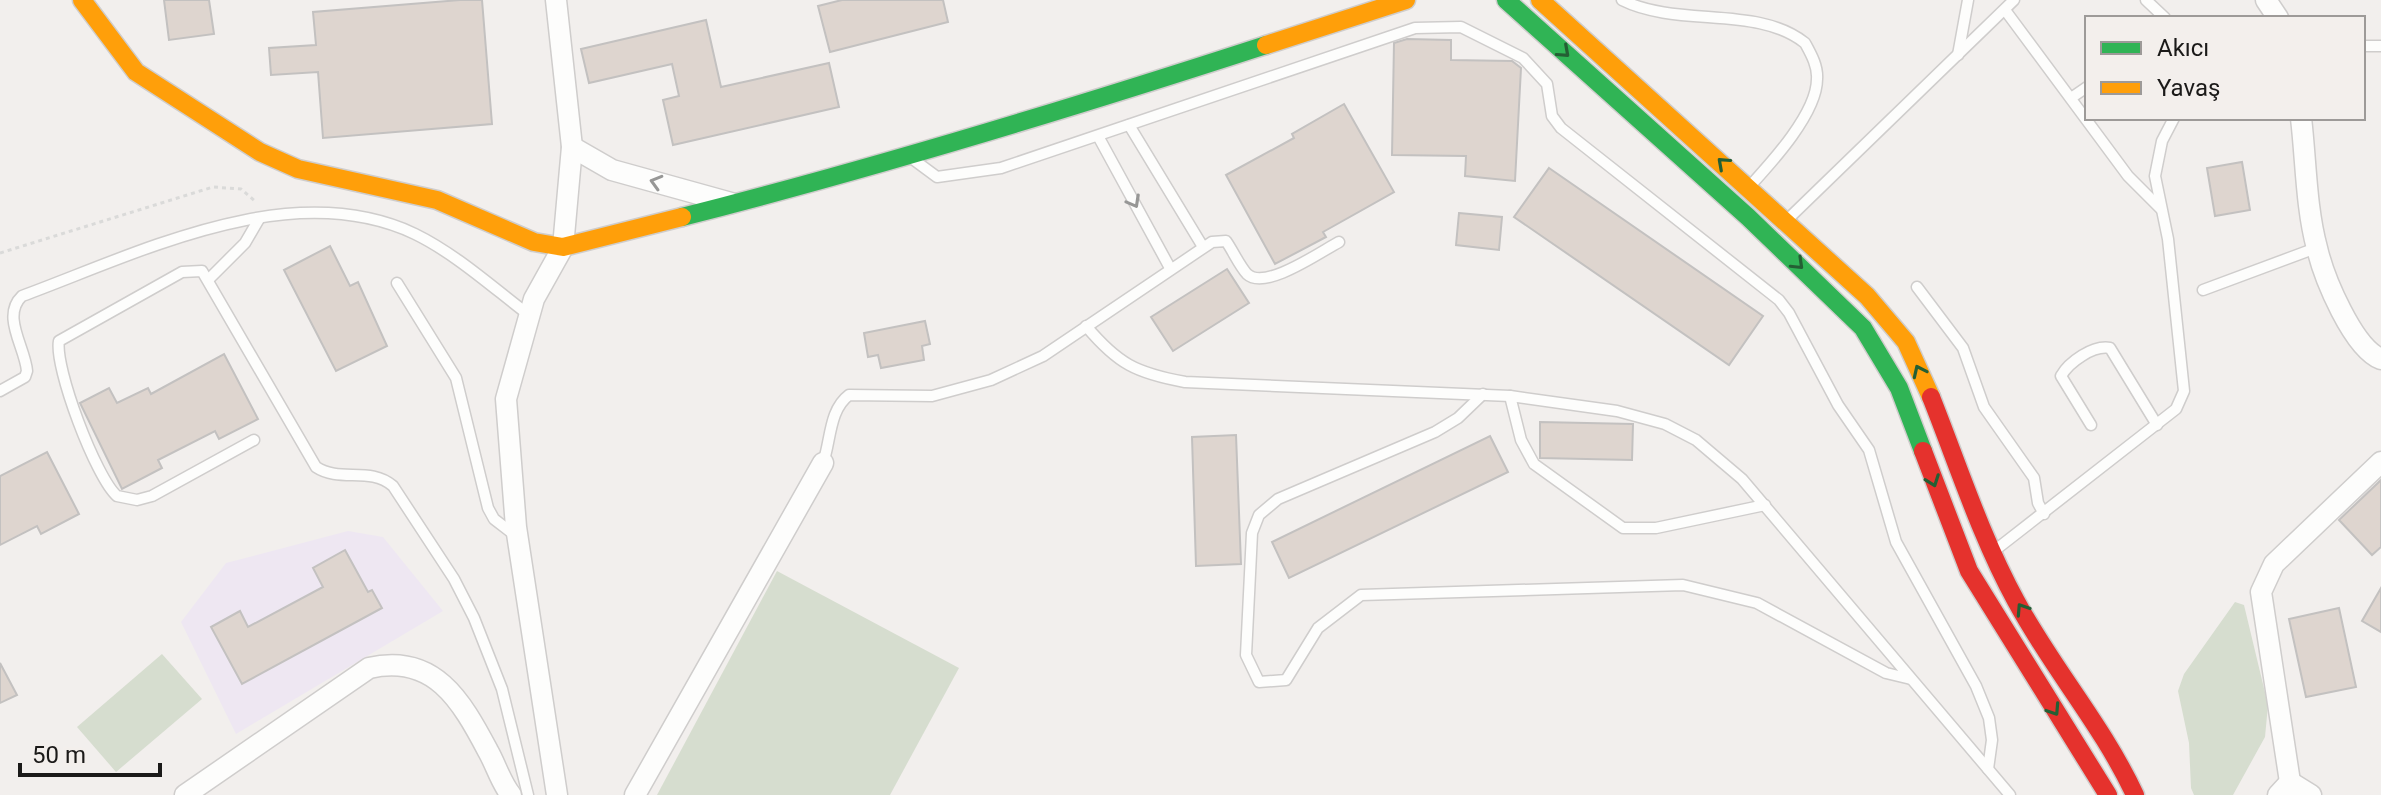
<svg xmlns="http://www.w3.org/2000/svg" width="2381" height="795" font-family="Roboto,sans-serif">
<rect width="100%" height="100%" fill="#f2efed"/>
<polygon fill="#eee7f2" points="348,531 383,537 443,611 236,734 181,622 226,563"/>
<g fill="#d6ddcf">
<polygon points="777,571 959,668 890,795 657,795"/>
<polygon points="2235,602 2244,605 2268,705 2265,737 2233,795 2194,795 2191,788 2189,743 2178,691 2184,674"/>
<polygon points="162,654 202,699 116,772 77,727"/>
</g>
<g fill="#ded5cf" stroke="#c3c1c0" stroke-width="2">
<polygon points="164,0 209,0 214,34 169,40"/>
<polygon points="460,0 482,0 492,124 323,138 318,72 271,75 269,48 316,45 313,12"/>
<polygon points="842,0 943,0 948,22 830,52 818,6"/>
<polygon points="706,20 721,87 829,63 839,107 673,145 663,100 679,96 672,64 589,83 581,49"/>
<polygon points="1407,39 1451,40 1451,60 1512,61 1521,68 1515,181 1465,176 1466,156 1392,155 1394,43"/>
<polygon points="1344,104 1394,192 1323,232 1326,237 1275,264 1226,175 1294,138 1292,134"/>
<polygon points="2242,162 2250,210 2215,216 2207,168"/>
<polygon points="1549,168 1763,316 1729,365 1514,217"/>
<polygon points="1459,213 1502,217 1499,250 1456,245"/>
<polygon points="330,246 350,286 358,282 387,346 336,371 284,270"/>
<polygon points="1227,269 1249,303 1173,351 1151,317"/>
<polygon points="925,321 930,344 922,346 924,360 881,368 878,355 868,357 864,333"/>
<polygon points="224,354 258,419 219,439 215,431 158,460 162,468 122,489 80,403 109,388 117,403 148,388 151,394"/>
<polygon points="1540,422 1633,424 1632,460 1540,458"/>
<polygon points="1236,435 1241,564 1196,566 1192,437"/>
<polygon points="1490,436 1508,472 1289,578 1272,542"/>
<polygon points="47,452 79,514 41,534 37,526 0,545 0,476"/>
<polygon points="2381,480 2381,547 2372,555 2339,520"/>
<polygon points="345,550 368,592 372,590 382,608 242,684 211,627 240,611 248,627 323,587 313,568"/>
<polygon points="2381,588 2381,632 2362,621"/>
<polygon points="2339,608 2356,687 2306,697 2289,619"/>
<polygon points="0,663 17,695 0,703"/>
</g>
<g fill="none" stroke-linecap="round" stroke-linejoin="round">
<defs>
<g id="lane">
<path d="M1622 0C1678 28 1758 5 1805 43 1811 54 1818 66 1817 79 1817 113 1772 162 1750 186"/>
<polyline points="2146,0 2165,18"/>
<polyline points="2005,10 2128,176 2161,209"/>
<polyline points="2363,46 2381,46"/>
<polyline points="1958,55 1968,0"/>
<polyline points="2071,98 2087,87"/>
<polyline points="1129,125 1203,247"/>
<polyline points="1098,136 1170,268"/>
<polyline points="914,160 937,177 1001,168 1415,28 1461,27 1523,58 1547,84 1552,116 1561,128 1779,300 1789,313 1838,405 1869,450 1896,542 1976,686 1989,718 1992,740 1988,769"/>
<polyline points="1788,219 2014,0"/>
<polyline points="209,279 245,243 259,219"/>
<polyline points="397,283 456,378 488,508 494,519 516,536"/>
<polyline points="1917,287 1963,348 1984,407 2034,478 2038,503 2044,514"/>
<polyline points="2203,290 2316,248"/>
<path d="M1086 326C1118 364 1136 373 1185 382L1510 396 1617 411 1665 424 1696 440 1742 479 2010 795"/>
<path d="M0 391 25 377 27 371C25 347 1 316 22 296 139 253 291 175 415 234 456 254 492 287 529 315"/>
<polyline points="1483,394 1458,418 1435,432 1278,499 1259,515 1252,533 1246,655 1259,682 1286,680 1318,628 1361,595 1683,585 1757,603 1886,673 1911,679"/>
<polyline points="1510,396 1521,440 1534,464 1623,528 1656,528 1765,505"/>
<path d="M2091 425 2061 376C2069 362 2093 345 2110 348L2157 425"/>
<path d="M254 440 152 496 137 500 117 496C96 478 54 367 59 341L182 272 202 271 316 467C340 483 370 466 393 486L454 579 474 618 502 689 528 795"/>
<path d="M823 463C831 440 829 410 849 395L932 396 991 380 1043 356 1212 242 1226 241C1233 251 1239 265 1247 274 1265 291 1320 252 1339 242"/>
<polyline points="1994,551 2176,409 2184,391 2168,239 2155,176 2162,141 2174,118"/>
</g>
<g id="street">
<polyline points="556,0 572,147 563,247 534,299 506,399 516,527 557,795"/>
<polyline points="2266,0 2278,18"/>
<path d="M2301 118C2306 160 2306 208 2317 248 2324 278 2353 348 2381 359"/>
<polyline points="572,147 612,170 731,203"/>
<polyline points="2290,782 2261,592 2274,564 2381,462"/>
<path d="M185 795 369 668C434 653 461 700 488 751 496 765 501 783 511 795"/>
<polyline points="635,795 823,463"/>
<polyline points="2278,795 2290,782 2311,795"/>
</g>
<g id="fast">
<polyline points="1506,0 1748,217 1863,328 1899,388 1923,451"/>
<path d="M682 217C879 167 1072 108 1266 45"/>
</g>
<g id="slow">
<polyline points="82,0 136,72 260,152 298,169 437,200 534,242 563,247 682,217"/>
<polyline points="1540,0 1867,296 1906,342 1931,397"/>
<polyline points="1266,45 1406,0"/>
</g>
<g id="jam">
<path d="M1931 397C1958 465 1981 537 2016 601 2052 668 2103 726 2135 795"/>
<polyline points="1923,451 1969,571 2108,795"/>
</g>
</defs>
<use href="#lane" stroke="#cfcdcc" stroke-width="13"/>
<use href="#street" stroke="#cfcdcc" stroke-width="23"/>
<use href="#fast" stroke="#cfcdcc" stroke-width="21"/>
<use href="#slow" stroke="#cfcdcc" stroke-width="21"/>
<use href="#jam" stroke="#cfcdcc" stroke-width="21"/>
<polyline stroke="#dadad9" stroke-width="3" stroke-dasharray="4 4" stroke-linecap="butt" points="0,253 213,187 241,189 256,202"/>
<use href="#lane" stroke="#fdfdfc" stroke-width="10"/>
<use href="#street" stroke="#fdfdfc" stroke-width="20"/>
<use href="#fast" stroke="#30b455" stroke-width="18"/>
<use href="#slow" stroke="#ff9f0a" stroke-width="18"/>
<use href="#jam" stroke="#e5322d" stroke-width="18"/>
</g>
<defs><path id="oneway-chevron" d="M-2-3.5L2.5 0L-2 3.5" fill="none" stroke-width="1.6" stroke-linecap="round" stroke-linejoin="round" transform="scale(2)"/></defs>
<g stroke="#245f34">
<use href="#oneway-chevron" transform="translate(1564 52) rotate(42)"/>
<use href="#oneway-chevron" transform="translate(1723 163) rotate(-138)"/>
<use href="#oneway-chevron" transform="translate(1798 264) rotate(44)"/>
<use href="#oneway-chevron" transform="translate(1919 371) rotate(-115)"/>
<use href="#oneway-chevron" transform="translate(1933 481) rotate(70)"/>
<use href="#oneway-chevron" transform="translate(2022 609) rotate(-123)"/>
<use href="#oneway-chevron" transform="translate(2054 710) rotate(57)"/>
</g>
<g stroke="#979796">
<use href="#oneway-chevron" transform="translate(656 182) rotate(-164)"/>
<use href="#oneway-chevron" transform="translate(1134 202) rotate(61)"/>
</g>
<rect x="2085" y="16" width="280" height="104" fill="#f3efec" stroke="#9d9a98" stroke-width="2"/>
<rect x="2101" y="42" width="40" height="12" fill="#30b455" stroke="#9d9a98" stroke-width="2"/>
<text x="2157" y="56" font-size="24" fill="#1b1a19">Akıcı</text>
<rect x="2101" y="82" width="40" height="12" fill="#ff9f0a" stroke="#9d9a98" stroke-width="2"/>
<text x="2157" y="96" font-size="24" fill="#1b1a19">Yavaş</text>
<path d="M20 763v12h140v-12" fill="none" stroke="#1b1a19" stroke-width="4"/>
<text x="32" y="763" font-size="24" fill="#1b1a19" stroke="#f3efec" stroke-width="6" paint-order="stroke">50 m</text>
</svg>
